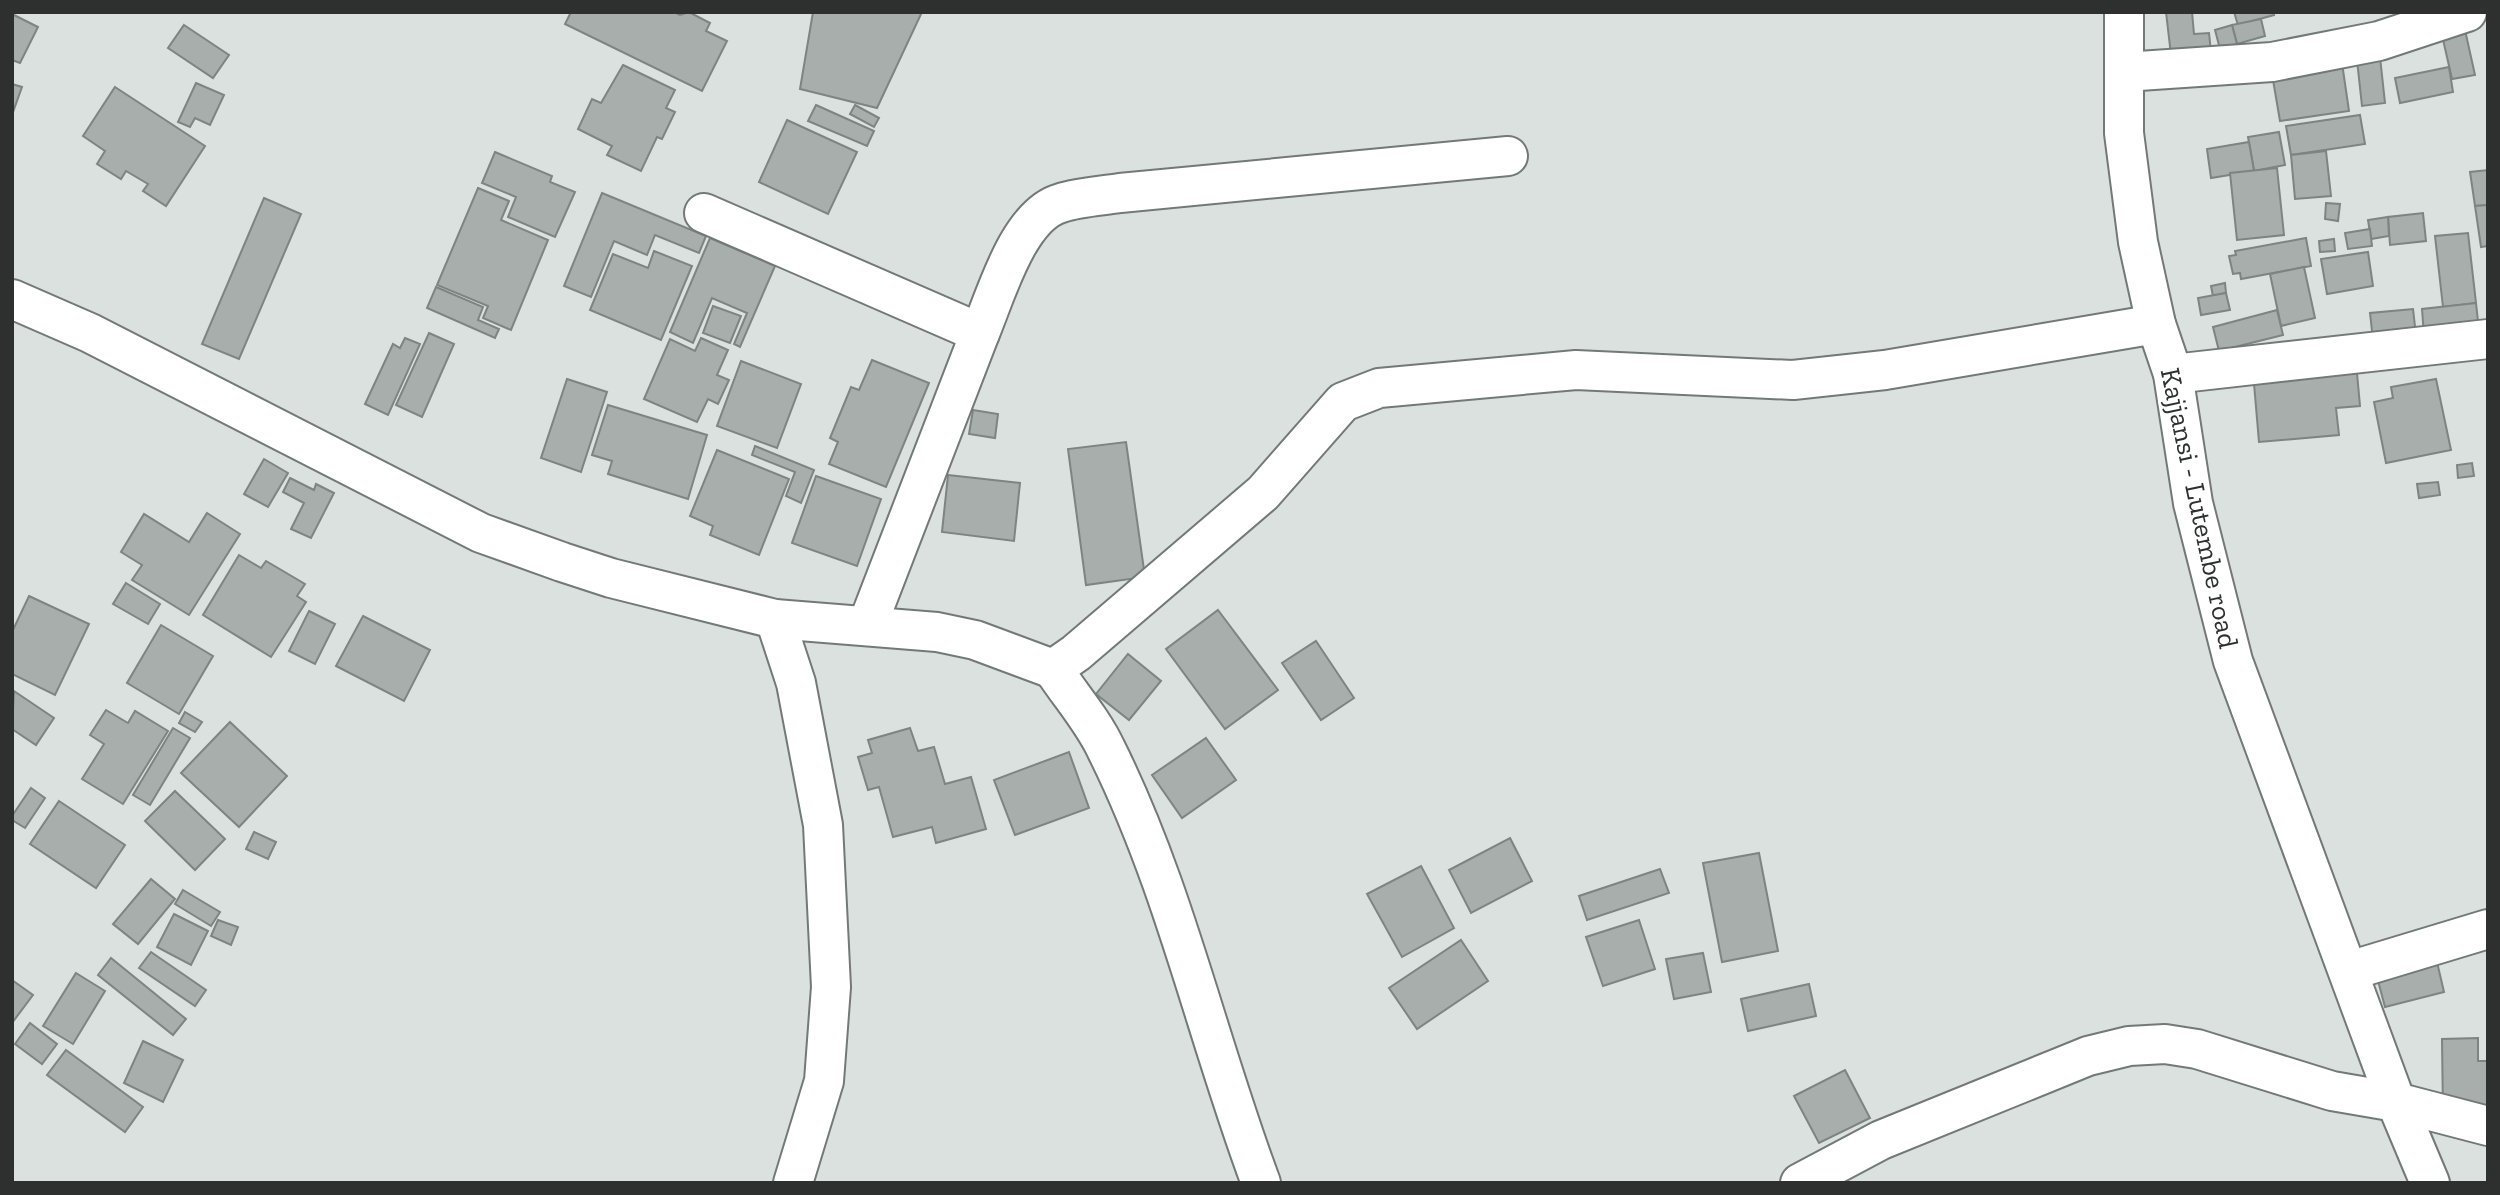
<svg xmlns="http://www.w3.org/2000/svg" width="2500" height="1195" font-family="'Zilla Slab',serif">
<rect width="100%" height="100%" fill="#dae1de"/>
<g fill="#a7aeab" stroke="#7d8481" stroke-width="2">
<polygon points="571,12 674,12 680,15 689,12 710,23 706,31 727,41 702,91 565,24"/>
<polygon points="813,12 922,12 877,108 800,89"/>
<polygon points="2166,12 2192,12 2194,34 2209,33 2211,52 2171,55"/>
<polygon points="2234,12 2273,12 2274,15 2238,25"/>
<polygon points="12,14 38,27 20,63 12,60"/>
<polygon points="2261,19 2265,36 2237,44 2232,25"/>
<polygon points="184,25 229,55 213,78 168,48"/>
<polygon points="2232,25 2237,44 2220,49 2215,30"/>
<polygon points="2465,30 2475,75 2452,79 2442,35"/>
<polygon points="2380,57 2385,103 2362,106 2357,60"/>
<polygon points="2342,63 2349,111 2280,121 2272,74"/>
<polygon points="623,65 675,90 666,108 675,112 662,139 657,137 641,171 607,155 612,146 578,129 592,99 601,103"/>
<polygon points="2449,67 2453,92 2400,103 2395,78"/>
<polygon points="196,83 224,95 210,125 195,118 190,127 178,122"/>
<polygon points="12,84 22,87 12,115"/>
<polygon points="115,87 205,146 166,206 143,191 148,184 126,171 121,179 97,164 105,151 83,136"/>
<polygon points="816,105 874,131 867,146 808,121"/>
<polygon points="855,105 879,118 874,127 850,114"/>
<polygon points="2360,115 2365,144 2291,155 2286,126"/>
<polygon points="787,120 857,152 828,214 759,182"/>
<polygon points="2279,132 2285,165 2254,171 2248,137"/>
<polygon points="2249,142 2254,171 2211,178 2207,149"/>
<polygon points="2326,151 2331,196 2295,199 2291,155"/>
<polygon points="495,152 552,176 550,182 575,192 555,237 508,217 516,197 482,183"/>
<polygon points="2277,168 2284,235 2237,240 2230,173"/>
<polygon points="2488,170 2488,205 2475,206 2470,172"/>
<polygon points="478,188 509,201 501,220 548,240 511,330 483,318 488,306 437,285"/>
<polygon points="602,193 706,236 699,253 655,235 647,255 614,241 591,297 564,286"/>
<polygon points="264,198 301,214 239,359 202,344"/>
<polygon points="2326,203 2340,204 2338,221 2325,219"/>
<polygon points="2488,205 2488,246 2481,247 2475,206"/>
<polygon points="2423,213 2426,241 2390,245 2388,217"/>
<polygon points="2388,217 2389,236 2371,239 2368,220"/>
<polygon points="2370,229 2372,246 2348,249 2345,233"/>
<polygon points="2468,233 2476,303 2443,307 2435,236"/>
<polygon points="710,238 775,266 740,347 734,344 747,313 712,298 693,343 670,332"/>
<polygon points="2306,238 2311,266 2241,279 2240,273 2233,274 2229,256 2236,255 2235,251"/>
<polygon points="2334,239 2335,251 2320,252 2319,241"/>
<polygon points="654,251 692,266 661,340 590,310 613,254 648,268"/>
<polygon points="2368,252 2373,286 2327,294 2321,259"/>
<polygon points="2304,267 2315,318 2281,326 2270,274"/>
<polygon points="2225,283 2226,293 2213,296 2211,286"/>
<polygon points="436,287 483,307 478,320 499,329 495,338 427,308"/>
<polygon points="2226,293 2230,310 2201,315 2198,298"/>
<polygon points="2476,303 2479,330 2424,336 2422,309"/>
<polygon points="713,306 741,316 730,343 703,333"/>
<polygon points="2413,309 2416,335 2373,340 2370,313"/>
<polygon points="2277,310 2283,335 2219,351 2213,327"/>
<polygon points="429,333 454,344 422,417 396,405"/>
<polygon points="405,338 420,344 388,415 365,404 393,344 400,348"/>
<polygon points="701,338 728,350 717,375 729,380 718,404 708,399 697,422 644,399 670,339 695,351"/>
<polygon points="872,360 929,383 886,487 829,464 838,442 830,438 851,387 859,390"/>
<polygon points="741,361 801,384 777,448 717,426"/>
<polygon points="2356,362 2360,406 2336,408 2339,435 2259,442 2253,372"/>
<polygon points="567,379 607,392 581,472 541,458"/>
<polygon points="2436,379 2451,450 2386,463 2374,402 2393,398 2391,387"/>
<polygon points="608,405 707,435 688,499 608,474 612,461 592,455"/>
<polygon points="973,410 998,414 995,438 969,434"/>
<polygon points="1126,442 1145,577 1086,585 1068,449"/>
<polygon points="755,446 814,470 801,503 786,496 795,472 752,455"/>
<polygon points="717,450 789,479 759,555 710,535 713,526 690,516"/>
<polygon points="264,459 288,473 268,507 244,494"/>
<polygon points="2472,463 2474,476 2458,478 2457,465"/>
<polygon points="948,475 1020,483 1014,541 942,532"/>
<polygon points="816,476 881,499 857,566 792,543"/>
<polygon points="290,478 314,490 316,484 334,493 311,538 291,529 304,503 283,492"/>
<polygon points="2438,482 2440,495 2419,498 2417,484"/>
<polygon points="207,513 240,534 189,615 132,580 142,565 121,552 144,514 189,542"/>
<polygon points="239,555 261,568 266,561 305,584 297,596 306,602 271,657 203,615"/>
<polygon points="126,583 160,604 148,624 113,604"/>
<polygon points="29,596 89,624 55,695 12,674 12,632"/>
<polygon points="1218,610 1278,690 1225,729 1166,649"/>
<polygon points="309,611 335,624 315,664 289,651"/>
<polygon points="363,616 430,650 404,701 336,666"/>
<polygon points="161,625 213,656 179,714 127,683"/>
<polygon points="1316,641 1354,698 1321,720 1282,663"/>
<polygon points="1128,654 1161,681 1129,720 1096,694"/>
<polygon points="14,691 54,718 36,745 12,729"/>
<polygon points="106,710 128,723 135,711 168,731 123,804 82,779 104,744 90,735"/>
<polygon points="185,712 202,722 195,732 179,723"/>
<polygon points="230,722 287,776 239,827 181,773"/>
<polygon points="173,728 190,738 150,805 133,795"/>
<polygon points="910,728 918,751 934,747 945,784 971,777 986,829 936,843 932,827 893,837 879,787 868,790 858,757 872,753 868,740"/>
<polygon points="1206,738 1236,780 1182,818 1152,775"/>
<polygon points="1069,752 1089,808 1015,835 994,780"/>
<polygon points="31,788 45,798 25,828 12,820 12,816"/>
<polygon points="175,791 225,839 195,870 145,821"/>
<polygon points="59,801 125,845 96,888 30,844"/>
<polygon points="254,832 276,842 268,859 246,849"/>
<polygon points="1510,838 1532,881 1471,913 1449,870"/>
<polygon points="1759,853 1778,951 1722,962 1703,863"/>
<polygon points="1421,866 1454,928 1402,957 1367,894"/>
<polygon points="1660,869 1669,893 1587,920 1579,896"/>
<polygon points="151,879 175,899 138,944 113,924"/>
<polygon points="183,890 220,912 211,926 175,904"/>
<polygon points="174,914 208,931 191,965 157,947"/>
<polygon points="218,920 238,927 231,945 211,936"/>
<polygon points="1639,920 1655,969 1603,986 1586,937"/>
<polygon points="1461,940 1488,981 1417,1029 1389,988"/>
<polygon points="151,952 206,990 195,1006 139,968"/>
<polygon points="1703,953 1711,992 1674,999 1666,959"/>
<polygon points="111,958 186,1019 173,1035 98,975"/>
<polygon points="2437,962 2444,992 2385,1007 2377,977"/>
<polygon points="76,973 105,991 73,1044 43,1026"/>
<polygon points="12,980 33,995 12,1023"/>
<polygon points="1809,984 1816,1016 1748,1031 1741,999"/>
<polygon points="30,1023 57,1044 42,1064 15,1044"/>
<polygon points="2478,1038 2478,1061 2488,1061 2488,1114 2443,1114 2442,1039"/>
<polygon points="143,1041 183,1060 163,1102 124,1083"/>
<polygon points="66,1050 143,1107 125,1132 47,1075"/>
<polygon points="1845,1070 1870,1118 1819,1143 1794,1096"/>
</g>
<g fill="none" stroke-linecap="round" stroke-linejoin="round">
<defs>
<g id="minor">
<polyline points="2124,72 2272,62 2379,41 2467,12"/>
<polyline points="704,213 980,333 867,626"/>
<polyline points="12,299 90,333 481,533 562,562 611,578 775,619 937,632 975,640 1053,669 1076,653 1263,493 1343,402 1379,388 1576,370 1793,380 1885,370 2156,324"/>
<path d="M980 333C996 295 1018 215 1061 203 1079 197 1101 196 1120 193L1508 156"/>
<polyline points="2173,374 2488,339"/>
<polyline points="775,619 796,683 823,825 831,987 824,1081 793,1183"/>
<path d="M1053 669C1070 695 1093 721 1106 749 1175 887 1207 1039 1261 1183"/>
<polyline points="2349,971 2488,929"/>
<polyline points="1800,1183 1881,1140 2088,1056 2129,1046 2165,1044 2197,1049 2332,1091 2396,1102 2488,1126"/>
</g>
<polyline id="tertiary" points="2124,12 2124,133 2138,242 2156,324 2173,374 2193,503 2233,661 2396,1102 2430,1183"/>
</defs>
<use href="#minor" stroke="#727976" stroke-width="42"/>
<use href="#tertiary" stroke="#727976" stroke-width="42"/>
<use href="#minor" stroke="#fff" stroke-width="38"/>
<use href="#tertiary" stroke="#fff" stroke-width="38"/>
</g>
<g text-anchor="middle" stroke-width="5" stroke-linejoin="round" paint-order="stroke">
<g font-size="28" fill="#2d302f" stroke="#fff">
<text transform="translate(2200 508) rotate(78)" y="10">Kajjansi - Lutembe road</text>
</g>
</g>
<rect width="2500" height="1195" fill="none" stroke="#2d302f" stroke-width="28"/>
</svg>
